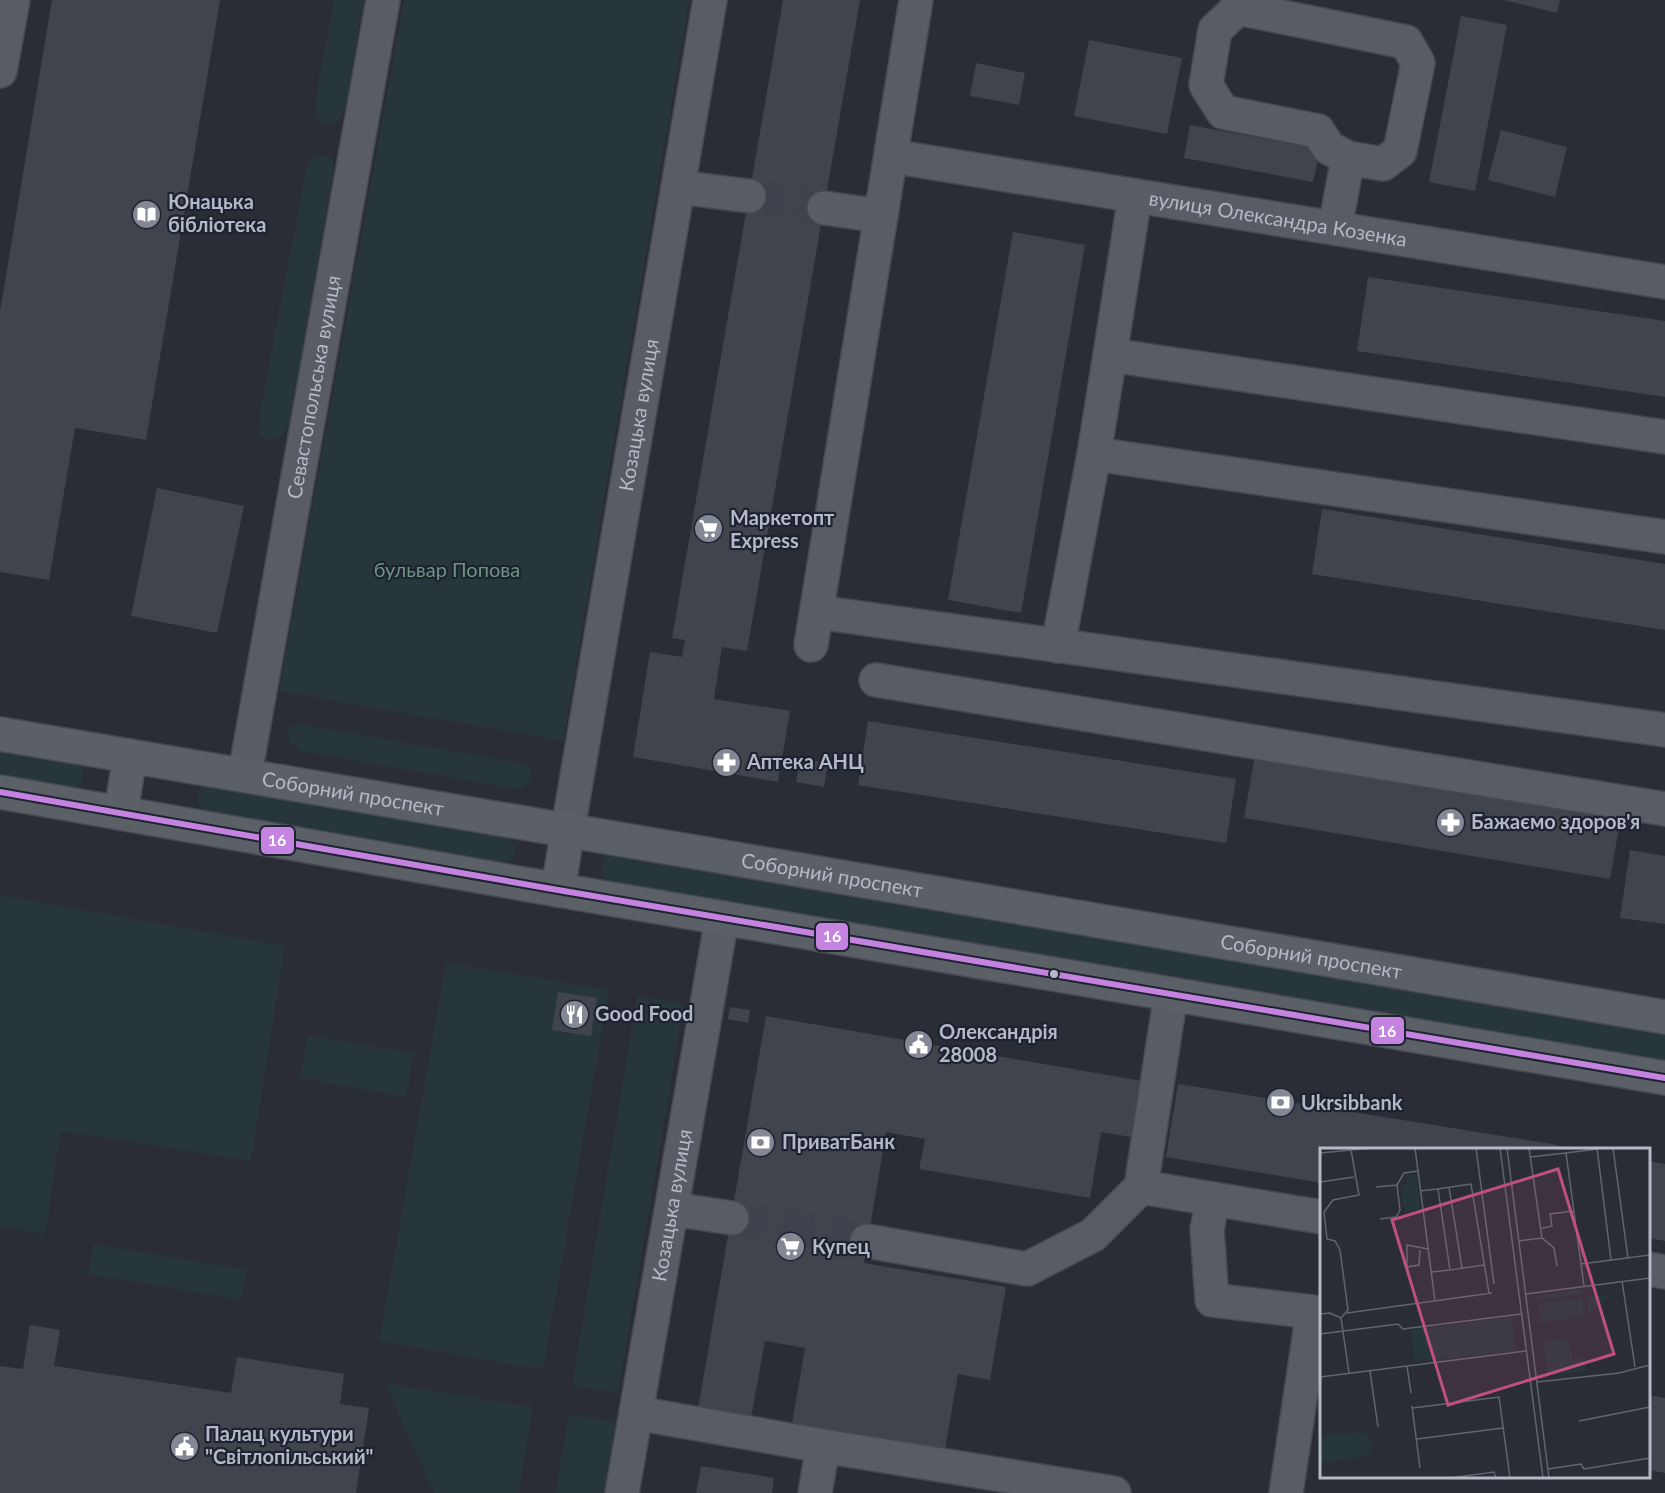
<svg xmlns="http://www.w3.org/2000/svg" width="1665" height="1493" font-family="Lato,sans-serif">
<rect width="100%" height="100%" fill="#2a2d36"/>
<g fill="#27363b">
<polygon points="334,0 364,0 346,105 338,120 326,124 316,117 316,95"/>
<polygon points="404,0 689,0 563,741 279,691"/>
<polygon points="317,155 330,156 334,166 290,423 281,437 270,441 259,434 260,412 307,164"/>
<polygon points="300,724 525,764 531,769 532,776 526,785 516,789 300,751 292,745 287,734 292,726"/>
<polygon points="0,747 75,759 84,771 81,783 70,789 0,777"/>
<polygon points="213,780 506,834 516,846 514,856 500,864 207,812 197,802 200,787"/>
<polygon points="616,846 1665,1030 1665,1061 609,884 601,870 605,854"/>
<polygon points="0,895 285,946 251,1161 61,1131 45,1234 0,1227"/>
<polygon points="446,962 609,990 543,1370 379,1341"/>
<polygon points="637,996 684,1004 618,1393 572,1385"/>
<polygon points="308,1035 414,1053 406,1097 300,1078"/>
<polygon points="93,1244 247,1270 242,1300 88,1274"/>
<polygon points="385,1383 533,1407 519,1493 434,1493"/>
<polygon points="569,1414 616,1422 604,1493 555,1493"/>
</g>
<g fill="#41444c">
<polygon points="52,0 220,0 146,440 75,428 49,580 0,572 0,311"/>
<polygon points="783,0 860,0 747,651 722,647 714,699 790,711 778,782 633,757 650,652 682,657 685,640 672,638"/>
<polygon points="1504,0 1560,0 1557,13"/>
<polygon points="1461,16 1507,25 1475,191 1429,182"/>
<polygon points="1089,40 1182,58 1167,134 1074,116"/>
<polygon points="976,63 1025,73 1019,105 970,96"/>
<polygon points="1190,125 1320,149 1313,182 1184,158"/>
<polygon points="1501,130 1567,147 1555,197 1488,180"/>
<polygon points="1013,232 1085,245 1021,613 948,600"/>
<polygon points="1368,277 1665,321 1665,397 1357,351"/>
<polygon points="157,488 244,506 217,633 131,616"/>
<polygon points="1322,509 1665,564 1665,630 1312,574"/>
<polygon points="868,721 1236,779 1226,843 858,785"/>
<polygon points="1255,755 1621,816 1610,879 1244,818"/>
<polygon points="800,758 828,763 824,787 796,782"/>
<polygon points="1630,850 1665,856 1665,924 1620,918"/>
<polygon points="558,992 597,998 591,1036 552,1030"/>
<polygon points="730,1007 750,1010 748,1023 728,1019"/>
<polygon points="766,1016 1142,1081 1131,1137 1101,1132 1090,1198 919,1169 925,1139 886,1132 864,1263 1006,1287 990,1380 958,1374 945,1450 792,1424 805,1348 765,1341 751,1418 698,1409"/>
<polygon points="1178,1084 1552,1144 1574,1150 1322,1150 1322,1183 1166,1157"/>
<polygon points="1648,1161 1665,1164 1665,1241 1648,1238"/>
<polygon points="30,1325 60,1330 54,1366 231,1393 237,1357 344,1374 340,1404 369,1408 356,1493 0,1493 0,1366 23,1369"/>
<polygon points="1648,1395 1665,1398 1665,1473 1648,1470"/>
<polygon points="701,1466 774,1478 772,1493 696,1493"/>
</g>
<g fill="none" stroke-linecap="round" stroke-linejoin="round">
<g stroke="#3f424c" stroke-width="33" stroke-dasharray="33 16" stroke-linecap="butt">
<polyline points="749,196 824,208"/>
<polyline points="732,1218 867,1241"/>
</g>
<defs>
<g id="minor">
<polyline points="0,71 13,0"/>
<path id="s1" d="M891 156 1665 282"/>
<polyline points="678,187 749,196"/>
<polyline points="824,208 881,216"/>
<polyline points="1335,228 1348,158 1383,164 1400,151 1418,63 1406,42 1238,8 1215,30 1206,85 1223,112 1318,131 1329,148 1348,158"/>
<polyline points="1110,355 1135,196"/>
<polyline points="1094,454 1665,537"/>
<polyline points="817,612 1665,730"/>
<polyline points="811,645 916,0"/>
<polyline points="1058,646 1094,454 1110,355 1665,437"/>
<polyline points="876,680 1665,809"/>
<path id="s2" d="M245 774 383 0"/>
<path id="s3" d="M568 829 710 0"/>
<polyline points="1141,1187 1171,994"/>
<polyline points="1213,1200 1207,1229 1212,1300 1313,1312 1286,1493"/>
<polyline points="672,1209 732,1218"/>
<polyline points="867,1241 1027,1269 1093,1235 1141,1187 1322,1217"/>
<polyline points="1648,1269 1665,1272"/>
<polyline points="636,1413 823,1446 1114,1493"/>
<path id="s4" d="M622 1493 722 918"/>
<polyline points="815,1493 823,1446"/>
</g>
<g id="major">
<path id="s5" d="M0 734 1665 1017"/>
<polyline points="0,792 558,890 1665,1078"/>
<polyline points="121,812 130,756"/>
<polyline points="558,890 568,829"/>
</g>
</defs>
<use href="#minor" stroke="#46484f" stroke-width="36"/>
<use href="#major" stroke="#474a53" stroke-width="36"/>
<use href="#minor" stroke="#595c64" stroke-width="33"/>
<use href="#major" stroke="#5b5f66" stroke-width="33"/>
<defs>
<polyline id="bus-1" points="0,792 558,890 1665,1078"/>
</defs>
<use href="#bus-1" stroke="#1d2330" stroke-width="10"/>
<use href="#bus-1" stroke="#c483df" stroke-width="6"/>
</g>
<defs>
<symbol id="library-disc" viewBox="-11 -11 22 22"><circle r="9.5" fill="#848894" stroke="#1d2330"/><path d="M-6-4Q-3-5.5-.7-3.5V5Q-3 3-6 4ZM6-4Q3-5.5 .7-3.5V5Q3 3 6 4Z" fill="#fff"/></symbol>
<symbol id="supermarket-disc" viewBox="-11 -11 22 22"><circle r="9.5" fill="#848894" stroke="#1d2330"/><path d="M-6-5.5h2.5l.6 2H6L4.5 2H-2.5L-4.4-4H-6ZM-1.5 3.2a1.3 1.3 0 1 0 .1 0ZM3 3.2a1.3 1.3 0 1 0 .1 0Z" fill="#fff"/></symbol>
<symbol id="pharmacy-disc" viewBox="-11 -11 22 22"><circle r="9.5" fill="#848894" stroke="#1d2330"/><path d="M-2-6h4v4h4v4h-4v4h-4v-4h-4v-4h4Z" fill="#fff"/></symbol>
<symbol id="restaurant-disc" viewBox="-11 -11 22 22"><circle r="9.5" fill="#848894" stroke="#1d2330"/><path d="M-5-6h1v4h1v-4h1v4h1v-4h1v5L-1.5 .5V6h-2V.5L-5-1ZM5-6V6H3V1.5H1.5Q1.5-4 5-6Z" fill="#fff"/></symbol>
<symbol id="civic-disc" viewBox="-11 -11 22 22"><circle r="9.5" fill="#848894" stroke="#1d2330"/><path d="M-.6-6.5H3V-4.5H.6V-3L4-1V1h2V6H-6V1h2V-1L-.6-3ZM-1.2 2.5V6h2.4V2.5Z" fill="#fff"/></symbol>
<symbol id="bank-disc" viewBox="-11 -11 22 22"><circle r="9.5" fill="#848894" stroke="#1d2330"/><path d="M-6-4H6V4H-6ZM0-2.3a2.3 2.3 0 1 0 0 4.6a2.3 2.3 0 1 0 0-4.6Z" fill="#fff"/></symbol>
</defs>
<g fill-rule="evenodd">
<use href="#library-disc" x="130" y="198" width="33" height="33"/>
<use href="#supermarket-disc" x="692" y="512" width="33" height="33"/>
<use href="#pharmacy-disc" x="710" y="746" width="33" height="33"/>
<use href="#pharmacy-disc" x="1434" y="806" width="33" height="33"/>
<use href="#restaurant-disc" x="558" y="998" width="33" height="33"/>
<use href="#civic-disc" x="902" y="1028" width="33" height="33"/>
<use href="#bank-disc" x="1264" y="1086" width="33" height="33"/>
<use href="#bank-disc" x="744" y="1126" width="33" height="33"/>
<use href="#supermarket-disc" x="774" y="1230" width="33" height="33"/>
<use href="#civic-disc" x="168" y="1430" width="33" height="33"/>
</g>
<circle fill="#b4b9c7" stroke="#1d2330" stroke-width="2" cx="1054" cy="974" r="5"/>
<g text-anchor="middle" stroke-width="4.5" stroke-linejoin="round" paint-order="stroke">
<g font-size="20" font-weight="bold" fill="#b4b9c7" stroke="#1d2330" text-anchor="start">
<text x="168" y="209">Юнацька<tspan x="168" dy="23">бібліотека</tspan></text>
<text x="730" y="525">Маркетопт<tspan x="730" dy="23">Express</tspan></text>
<text x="747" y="769">Аптека АНЦ</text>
<text x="1471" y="829">Бажаємо здоров'я</text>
<text x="595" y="1021">Good Food</text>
<text x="939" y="1039">Олександрія<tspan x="939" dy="23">28008</tspan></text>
<text x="1301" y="1110">Ukrsibbank</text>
<text x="782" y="1149">ПриватБанк</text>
<text x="812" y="1254">Купец</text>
<text x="205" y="1441">Палац культури<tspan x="205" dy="23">"Світлопільський"</tspan></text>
</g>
<g font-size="20" fill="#b4b9c7" stroke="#1d2330">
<text dy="7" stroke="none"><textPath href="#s1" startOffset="392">вулиця Олександра Козенка</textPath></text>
<text dy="7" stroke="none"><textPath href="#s2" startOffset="393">Севастопольська вулиця</textPath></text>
<text dy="7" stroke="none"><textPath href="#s3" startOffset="420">Козацька вулиця</textPath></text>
<text dy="7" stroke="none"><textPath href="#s5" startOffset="358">Соборний проспект</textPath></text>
<text dy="7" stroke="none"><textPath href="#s5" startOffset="844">Соборний проспект</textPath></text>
<text dy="7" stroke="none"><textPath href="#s5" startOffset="1330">Соборний проспект</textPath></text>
<text dy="7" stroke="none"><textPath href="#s4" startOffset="292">Козацька вулиця</textPath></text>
</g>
<g font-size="20" fill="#6c967b" stroke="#1d2330">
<text x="447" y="577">бульвар Попова</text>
</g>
</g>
<g transform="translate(1320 1148)">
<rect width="330" height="330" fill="#2a2d36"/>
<path d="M96 26 100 62 84 64 81 38 87 37 86 27ZM262 141 263 146 217 152V147ZM293 146 269 167 267 150ZM262 150 265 169 220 175 218 156ZM192 169 196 203 95 214 90 182ZM249 190 252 212 264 210 266 223 228 228 224 193ZM44 284 53 294 48 308 0 315V287Z" fill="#27363b"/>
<path fill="none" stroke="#616570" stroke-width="1.5" d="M95 0 115 153M156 0 174 136M180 0 223 330M187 0 229 330M209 0 222 90 234 100 237 118M277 0 291 112M293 0 308 110M0 5 52 0M210 9 246 5M0 34 34 29M56 39 77 37M129 39 142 120M100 43 118 41M60 71 76 69 80 62 77 37 84 25 98 23M220 81 232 78 230 66 254 63M199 93 222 90M100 102 99 117 87 119V97L108 101M261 116 330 107M164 117 130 122 118 41 151 36 169 145M111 124 130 122M302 133 315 219M264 138 246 5 278 1M206 146 330 130M27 165 172 145M0 166 10 165 21 170M0 186 78 176 83 181 201 166M87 218 91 245M50 223 58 279M29 225 21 170 28 162 20 102 15 93 7 91 4 64 13 52 39 47 31 2M0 229 206 203M217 234 299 225 330 217M0 244V271M92 258 100 320M93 260 179 249 190 330M259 273 330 259M97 291 183 280M228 321 261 316 264 321 330 310M130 330 174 324 176 330"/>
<path fill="#bd5081" fill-opacity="0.15" stroke="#bd5081" stroke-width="3" d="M238 21 294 206 128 257 72 72Z"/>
<rect width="330" height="330" fill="none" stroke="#b4b9c7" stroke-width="3"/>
</g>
<g stroke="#1d2330" stroke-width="2">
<rect x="260" y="826" width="35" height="29" rx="6" fill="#c483df"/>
<rect x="815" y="922" width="34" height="29" rx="6" fill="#c483df"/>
<rect x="1370" y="1016" width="35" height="29" rx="6" fill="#c483df"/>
</g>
<g font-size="16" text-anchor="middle" font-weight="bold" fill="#fff">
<text x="277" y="846">16</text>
<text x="832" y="942">16</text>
<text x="1387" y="1037">16</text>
</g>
</svg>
